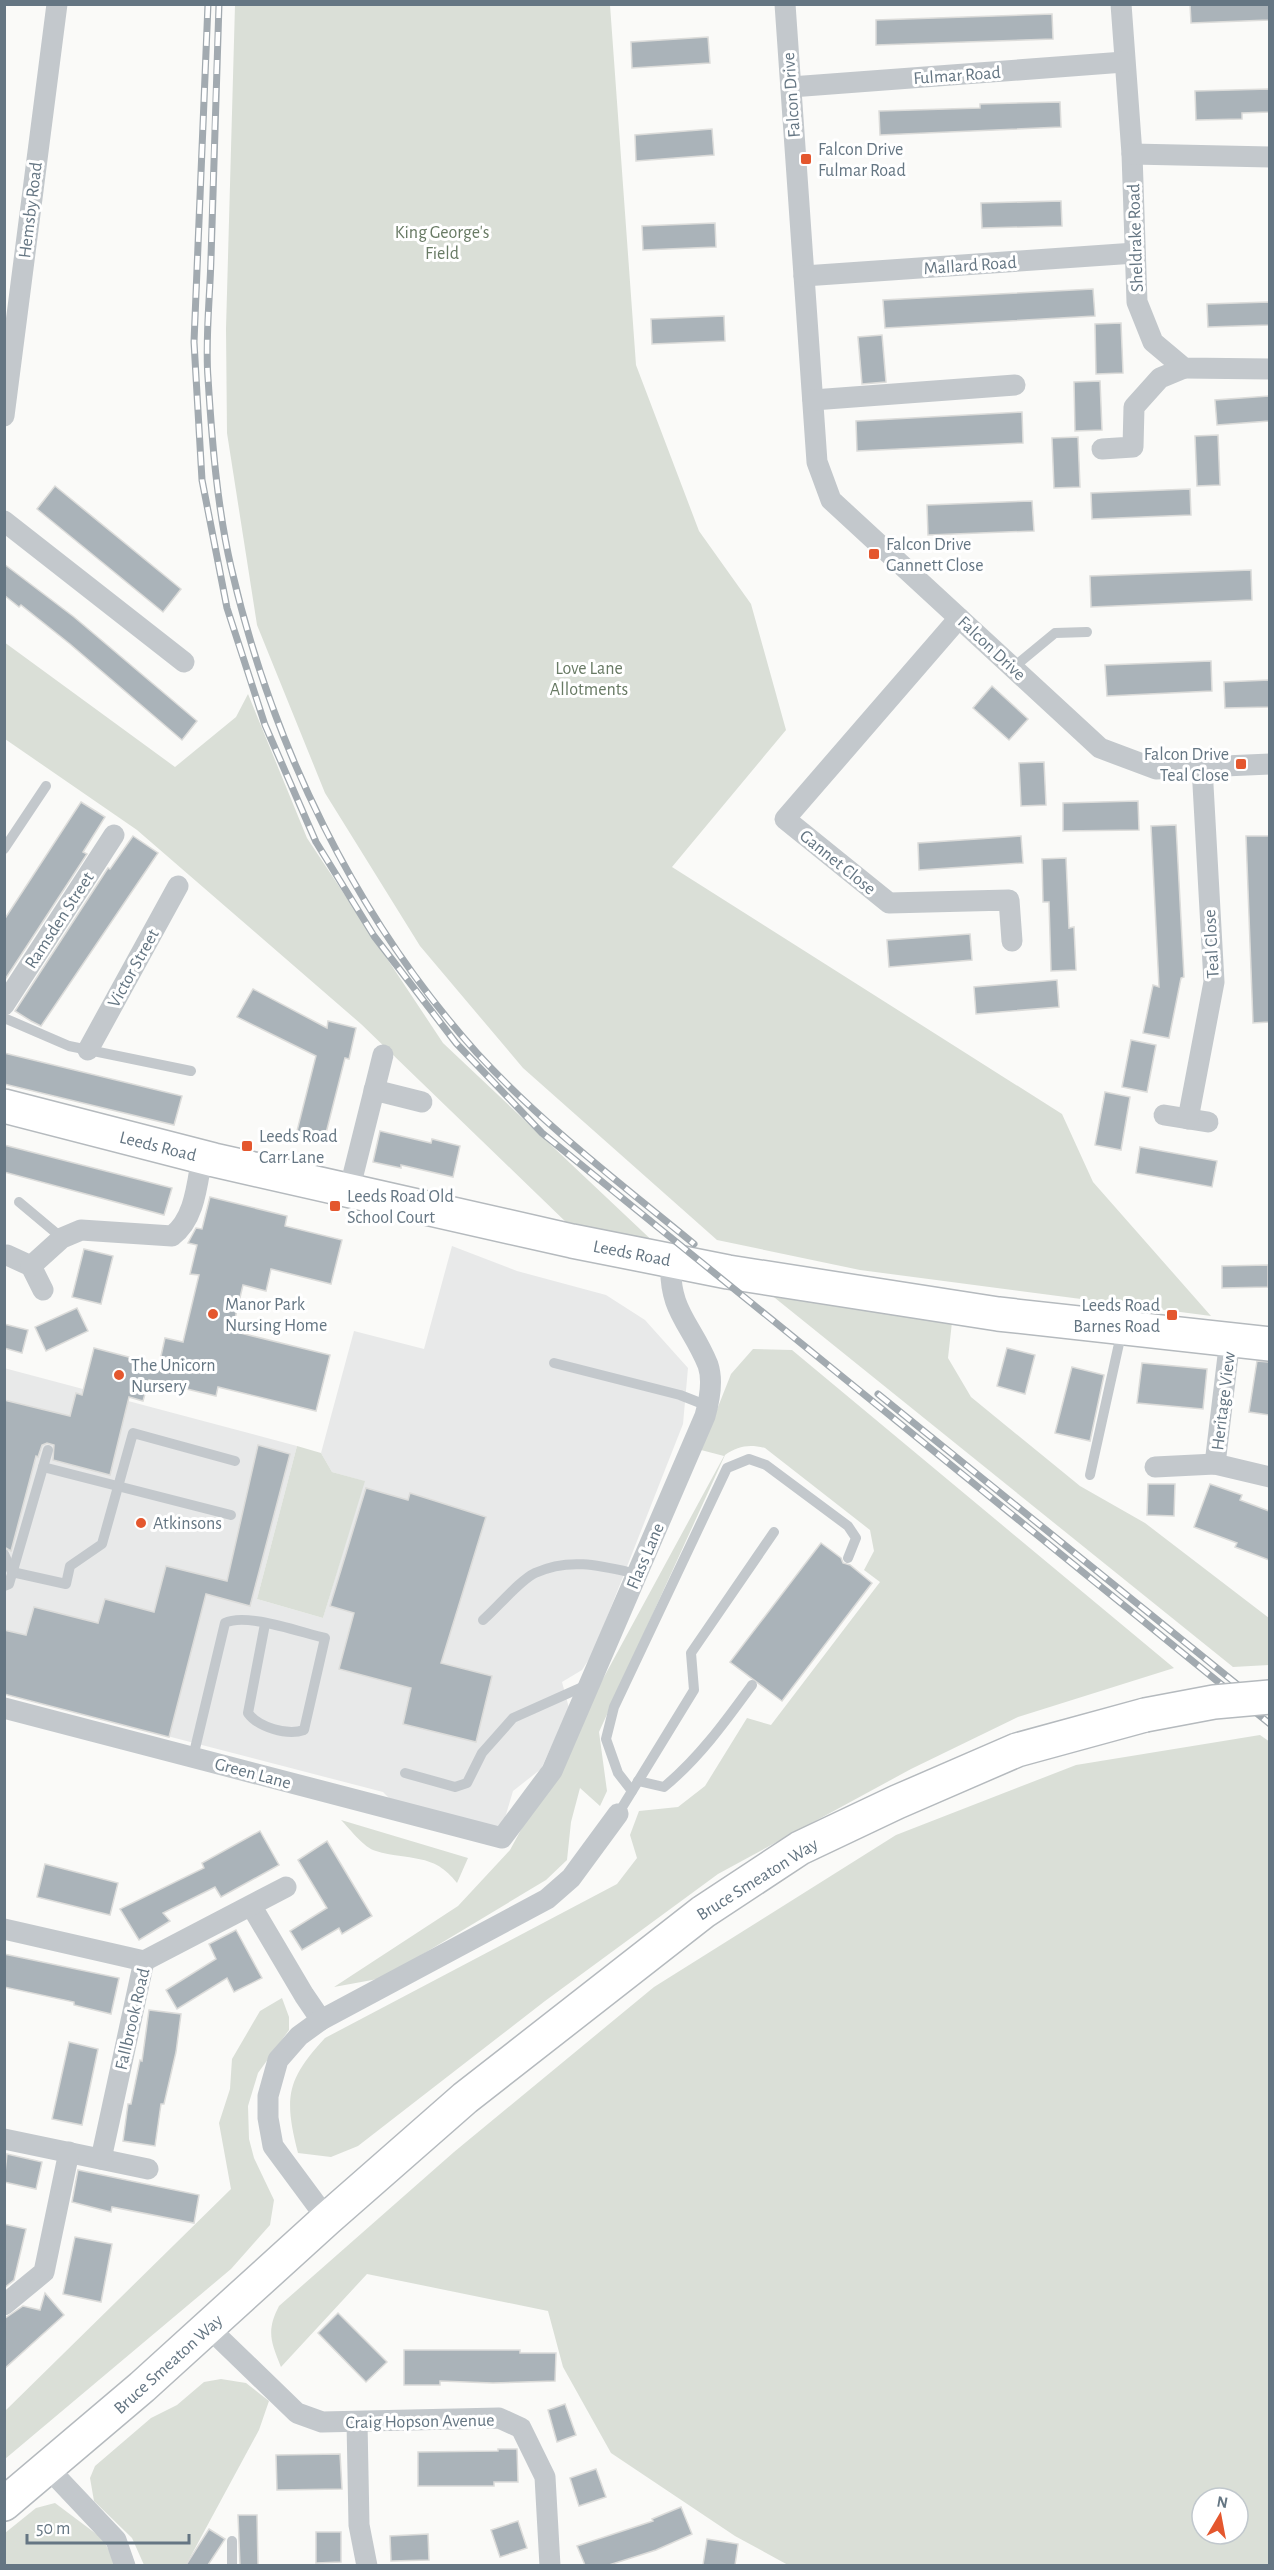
<svg xmlns="http://www.w3.org/2000/svg" width="1274" height="2570" font-family="'Alegreya Sans',sans-serif">
<rect width="100%" height="100%" fill="#fafaf8"/>
<polygon fill="#e8e9e9" points="452,1246 517,1271 606,1295 645,1320 688,1368 683,1424 593,1653 582,1670 562,1682 569,1708 541,1769 513,1791 502,1828 392,1801 383,1792 5,1694 4,1368 297,1446 257,1599 323,1618 364,1481 332,1472 321,1453 354,1331 424,1349"/>
<g fill="#dadfd7" fill-rule="evenodd">
<polygon points="235,5 610,5 636,365 699,531 751,604 786,730 672,867 1062,1114 1093,1182 1211,1316 860,1270 717,1240 523,1068 420,946 325,793 257,625 227,433 226,329"/>
<polygon points="4,642 175,767 236,717 248,694 307,838 443,1043 660,1248 569,1225 361,1024 137,830 5,739"/>
<polygon points="760,1286 952,1322 948,1358 971,1397 1080,1486 1145,1523 1269,1618 1269,1665 1233,1667"/>
<path d="M753 1349 792 1350 1174 1668 1018 1717 911 1769 718 1874 545 2001 358 2146 331 2157 298 2153C284 2098 286 2080 325 2038L617 1884 637 1858 630 1835 639 1811 678 1807 705 1786 747 1718 771 1725 880 1582 864 1570 874 1551 870 1530 765 1448C749 1444 738 1446 725 1455L599 1732 607 1791 600 1806 580 1788 571 1822 567 1860 546 1880 383 1978 334 1987 458 1906 510 1850 724 1456 701 1450 731 1374Z"/>
<polygon points="297,1446 321,1453 332,1472 365,1481 323,1618 257,1599"/>
<path d="M1260 1735 1270 1742 1269 2565H788L735 2536 611 2453 563 2367 548 2311 367 2274 281 2367C271 2342 266 2331 279 2306L454 2152 654 1987 896 1835 1076 1765ZM1202 2498H1238V2534H1202Z"/>
<path d="M341 1820 468 1858 457 1883C434 1852 408 1861 376 1851 364 1848 350 1829 341 1820Z"/>
<polygon points="282,1998 289,2017 289,2030 258,2073 248,2106 249,2139 254,2158 274,2200 270,2225 231,2269 5,2459 5,2411 231,2189 219,2123 230,2089 232,2059 260,2011"/>
<polygon points="221,2379 246,2383 269,2401 259,2430 186,2565 144,2565 132,2538 94,2501 90,2478 95,2466 151,2418 177,2405 204,2382"/>
<polygon points="55,2503 103,2539 117,2566 5,2566 5,2533 36,2508"/>
</g>
<g fill="#aab3b9" stroke="#dcdcda" stroke-width="1.5">
<polygon points="1190,4 1269,4 1269,20 1191,23"/>
<polygon points="1052,14 1053,39 876,45 876,20"/>
<polygon points="708,37 710,63 632,68 631,42"/>
<polygon points="1269,89 1269,112 1242,113 1242,119 1196,120 1195,91"/>
<polygon points="1060,102 1061,127 880,135 879,111 980,108 980,104"/>
<polygon points="712,129 714,155 636,161 635,135"/>
<polygon points="1061,201 1062,226 982,228 981,203"/>
<polygon points="715,223 716,247 643,250 642,226"/>
<polygon points="1093,289 1095,316 885,328 883,300"/>
<polygon points="1269,302 1269,325 1208,327 1207,304"/>
<polygon points="724,316 725,341 652,344 651,319"/>
<polygon points="1121,323 1123,373 1096,374 1095,324"/>
<polygon points="882,335 886,382 862,384 858,337"/>
<polygon points="1100,381 1102,430 1075,431 1074,382"/>
<polygon points="1269,396 1269,421 1217,425 1215,400"/>
<polygon points="1022,412 1023,443 857,451 856,421"/>
<polygon points="1218,435 1220,485 1197,486 1195,436"/>
<polygon points="1078,437 1080,487 1054,488 1052,438"/>
<polygon points="55,486 181,589 163,612 37,509"/>
<polygon points="1190,489 1191,515 1092,519 1091,493"/>
<polygon points="1032,501 1034,531 928,535 927,505"/>
<polygon points="4,564 74,617 197,721 182,740 70,644 21,605 19,607 4,595"/>
<polygon points="1251,570 1252,600 1091,607 1090,576"/>
<polygon points="1211,661 1212,691 1107,696 1105,665"/>
<polygon points="1269,680 1269,707 1225,708 1224,682"/>
<polygon points="992,686 1028,719 1009,740 973,708"/>
<polygon points="1044,762 1046,805 1021,806 1019,763"/>
<polygon points="1138,801 1139,830 1063,831 1063,803"/>
<polygon points="81,802 105,817 83,852 87,854 4,981 4,920"/>
<polygon points="1176,825 1184,977 1181,978 1169,1038 1143,1033 1153,985 1159,987 1151,826"/>
<polygon points="133,836 158,853 41,1026 31,1021 15,1011 108,868 110,869"/>
<polygon points="1021,836 1023,863 919,870 918,843"/>
<polygon points="1246,836 1269,836 1269,1022 1253,1023"/>
<polygon points="1066,858 1069,928 1074,927 1076,970 1051,971 1049,902 1043,902 1042,859"/>
<polygon points="970,934 972,960 889,967 887,940"/>
<polygon points="1057,980 1059,1007 976,1014 974,987"/>
<polygon points="253,989 327,1028 328,1021 356,1028 349,1059 345,1058 324,1141 296,1135 316,1056 237,1017"/>
<polygon points="1131,1040 1156,1045 1147,1092 1122,1087"/>
<polygon points="4,1053 182,1096 174,1125 4,1084"/>
<polygon points="1105,1092 1130,1097 1121,1150 1095,1145"/>
<polygon points="380,1131 431,1143 432,1139 460,1146 453,1177 401,1165 401,1168 373,1162"/>
<polygon points="4,1145 172,1188 164,1215 4,1172"/>
<polygon points="1140,1147 1217,1161 1212,1187 1136,1173"/>
<polygon points="210,1197 287,1216 285,1226 342,1240 331,1284 271,1269 266,1291 243,1285 232,1331 330,1355 316,1411 218,1387 216,1396 149,1380 143,1401 129,1397 110,1475 53,1460 54,1445 47,1443 42,1445 38,1457 36,1456 11,1551 4,1547 4,1400 70,1416 76,1393 82,1395 94,1348 159,1365 165,1338 183,1342 199,1275 190,1274 197,1245 188,1243 196,1228 202,1229"/>
<polygon points="84,1249 113,1256 101,1304 72,1297"/>
<polygon points="1268,1265 1268,1287 1222,1288 1222,1266"/>
<polygon points="77,1308 88,1331 46,1351 35,1327"/>
<polygon points="4,1324 28,1330 22,1353 4,1348"/>
<polygon points="1007,1348 1035,1355 1025,1394 997,1386"/>
<polygon points="1257,1361 1269,1362 1269,1415 1249,1412"/>
<polygon points="1142,1363 1207,1369 1203,1409 1137,1403"/>
<polygon points="1072,1367 1104,1375 1090,1441 1055,1433"/>
<polygon points="258,1445 290,1454 250,1606 206,1594 169,1737 4,1694 4,1630 26,1635 34,1607 98,1623 105,1599 154,1612 166,1566 227,1581"/>
<polygon points="1148,1484 1175,1484 1174,1516 1147,1515"/>
<polygon points="1210,1484 1242,1495 1240,1500 1269,1511 1269,1560 1235,1547 1237,1543 1194,1527"/>
<polygon points="366,1488 408,1500 410,1493 486,1517 441,1663 492,1676 476,1742 403,1724 411,1688 339,1669 354,1613 330,1606"/>
<polygon points="821,1543 841,1558 843,1563 850,1565 872,1583 782,1701 730,1662"/>
<polygon points="260,1831 279,1865 221,1897 215,1887 163,1913 170,1921 139,1940 120,1909 204,1868 202,1863"/>
<polygon points="327,1841 372,1916 342,1934 339,1928 302,1950 290,1931 327,1908 298,1860"/>
<polygon points="45,1864 118,1883 110,1915 37,1897"/>
<polygon points="236,1930 262,1978 234,1992 227,1978 177,2009 166,1990 216,1959 209,1944"/>
<polygon points="4,1954 119,1978 111,2014 74,2005 74,2002 4,1987"/>
<polygon points="149,2010 181,2014 176,2052 164,2104 161,2104 155,2146 123,2141 128,2104 131,2104 140,2060 142,2061"/>
<polygon points="69,2042 98,2049 82,2125 52,2119"/>
<polygon points="7,2154 42,2162 36,2189 4,2182"/>
<polygon points="78,2170 199,2195 194,2223 112,2207 111,2212 72,2202"/>
<polygon points="4,2224 26,2229 14,2280 4,2288"/>
<polygon points="75,2237 112,2244 101,2302 63,2294"/>
<polygon points="45,2293 64,2315 4,2369 4,2319 23,2306 40,2310"/>
<polygon points="338,2313 387,2362 366,2382 318,2333"/>
<polygon points="404,2350 520,2350 520,2353 556,2353 555,2381 493,2383 440,2381 440,2385 404,2385"/>
<polygon points="565,2404 576,2435 557,2442 548,2410"/>
<polygon points="498,2449 517,2449 518,2482 494,2482 494,2486 418,2486 418,2452 498,2451"/>
<polygon points="340,2454 342,2489 277,2490 276,2455"/>
<polygon points="596,2469 606,2497 579,2506 570,2478"/>
<polygon points="681,2507 692,2534 656,2550 609,2565 585,2565 577,2546 653,2521 652,2519"/>
<polygon points="238,2515 257,2515 258,2565 240,2565"/>
<polygon points="518,2521 527,2548 500,2557 491,2530"/>
<polygon points="209,2529 225,2539 208,2565 186,2565"/>
<polygon points="316,2532 341,2532 341,2562 316,2563"/>
<polygon points="428,2534 429,2560 391,2561 390,2536"/>
<polygon points="707,2539 738,2544 735,2565 703,2565"/>
</g>
<g fill="none" stroke-linecap="round" stroke-linejoin="round">
<defs>
<g id="primary">
<polyline points="4,1106 214,1160 572,1241 728,1272 998,1314 1270,1344"/>
<polyline points="4,2504 142,2387 327,2219 465,2098 703,1912 800,1848 897,1802 1017,1750 1145,1715"/>
</g>
</defs>
<use href="#primary" stroke="#b5babe" stroke-width="36"/>
<g stroke="#c3c8cc" stroke-width="10">
<polyline points="1014,667 1055,633 1087,632"/>
<polyline points="4,849 46,786"/>
<polyline points="4,1018 69,1046 191,1071"/>
<polyline points="19,1202 62,1238"/>
<polyline points="554,1363 680,1395 708,1406"/>
<polyline points="43,1467 231,1515"/>
<polyline points="1090,1475 1122,1330"/>
<polyline points="4,1554 12,1572 66,1584 70,1566 102,1544 133,1433 235,1461"/>
<polyline points="4,1586 9,1584 48,1450"/>
<path d="M483 1620C497 1608 520 1580 535 1573 570 1557 602 1566 637 1574"/>
<path d="M193 1757 225 1623C246 1612 302 1633 325 1638L304 1730C287 1736 258 1727 248 1713L265 1624"/>
<polyline points="405,1773 455,1787 467,1783 482,1753 513,1718 589,1684"/>
<path d="M638 1781 664 1787C699 1758 725 1722 752 1685"/>
<polyline points="632,1791 618,1773 606,1739 614,1707 727,1468 749,1459 766,1465 848,1526 856,1538 848,1558"/>
<polyline points="618,1814 694,1690 691,1653 774,1532"/>
<polyline points="232,2566 232,2541"/>
</g>
<g stroke="#c3c8cc" stroke-width="21">
<polyline points="785,4 817,462 831,500 1100,748 1156,769 1270,764"/>
<polyline points="1121,4 1132,154 1137,302 1153,342 1184,368 1270,369"/>
<polyline points="791,87 1124,62"/>
<polyline points="1132,154 1270,157"/>
<polyline points="804,276 1135,253"/>
<polyline points="813,400 1015,385"/>
<polyline points="4,416 57,4"/>
<polyline points="1102,449 1133,447 1134,407 1160,378 1184,368"/>
<polyline points="4,521 184,662"/>
<polyline points="959,618 785,819 889,903 1009,900 1012,941"/>
<polyline points="4,1005 114,835"/>
<polyline points="88,1050 178,886"/>
<polyline points="374,1090 422,1102"/>
<polyline points="1164,1115 1208,1122"/>
<polyline points="1188,1119 1214,982 1202,767"/>
<polyline points="349,1191 383,1055"/>
<polyline points="7,1255 31,1266 43,1290"/>
<path d="M31 1266 62 1238 81 1230 172 1236C195 1219 197 1184 202 1157"/>
<polyline points="1215,1464 1230,1339"/>
<polyline points="1155,1467 1215,1464 1270,1477"/>
<path d="M4 1708 502 1838 552 1771 705 1416C709 1402 713 1380 708 1365 691 1323 668 1311 671 1261"/>
<polyline points="252,1907 304,1995 321,2020"/>
<polyline points="4,1929 144,1961"/>
<polyline points="4,2139 148,2169"/>
<polyline points="101,2159 144,1961 286,1887"/>
<polyline points="327,2219 273,2146 268,2118 268,2096 278,2060 299,2036 321,2020 547,1899 571,1878 618,1814"/>
<polyline points="4,2305 44,2272 69,2152"/>
<polyline points="209,2328 297,2413 322,2422 499,2418 521,2428 545,2477 550,2566"/>
<polyline points="357,2422 359,2525 367,2566"/>
<polyline points="49,2469 116,2540 125,2566"/>
</g>
<use href="#primary" stroke="#fff" stroke-width="33"/>
<defs>
<g id="rail">
<polyline points="208,4 194,342 202,480 227,608 265,725 316,842 374,936 456,1043 542,1133 1270,1724"/>
<path d="M219 4C216 89 213 174 211 258 210 298 205 339 208 378 212 441 217 506 231 567 272 745 355 917 477 1053 542 1124 620 1183 694 1244"/>
<polyline points="878,1394 1270,1711"/>
</g>
</defs>
<use href="#rail" stroke="#a2aab0" stroke-width="7"/>
<use href="#rail" stroke="#fff" stroke-width="4.5" stroke-dasharray="14" stroke-linecap="butt"/>
<defs>
<polyline id="primary-bridge" points="1145,1715 1214,1702 1270,1697"/>
</defs>
<use href="#primary-bridge" stroke="#b5babe" stroke-width="36" stroke-linecap="butt"/>
<use href="#primary-bridge" stroke="#fff" stroke-width="33"/>
</g>
<g fill="#e4572e" stroke="#fff" stroke-width="2">
<rect x="800" y="153" width="12" height="12" rx="3"/>
<rect x="868" y="548" width="12" height="12" rx="3"/>
<rect x="1235" y="758" width="12" height="12" rx="3"/>
<rect x="241" y="1140" width="12" height="12" rx="3"/>
<rect x="329" y="1200" width="12" height="12" rx="3"/>
<circle cx="213" cy="1314" r="6"/>
<rect x="1166" y="1309" width="12" height="12" rx="3"/>
<circle cx="119" cy="1375" r="6"/>
<circle cx="141" cy="1523" r="6"/>
</g>
<g text-anchor="middle" stroke-width="6" stroke-linejoin="round" paint-order="stroke">
<g font-size="18" fill="#657683" stroke="#fff">
<text transform="translate(957 75) rotate(-4)" y="6">Fulmar Road</text>
<text transform="translate(791 95) rotate(-94)" y="6">Falcon Drive</text>
<text transform="translate(30 210) rotate(-83)" y="6">Hemsby Road</text>
<text transform="translate(1135 238) rotate(-92)" y="6">Sheldrake Road</text>
<text transform="translate(970 265) rotate(-4)" y="6">Mallard Road</text>
<text transform="translate(992 648) rotate(43)" y="6">Falcon Drive</text>
<text transform="translate(838 862) rotate(39)" y="6">Gannet Close</text>
<text transform="translate(59 920) rotate(-57)" y="6">Ramsden Street</text>
<text transform="translate(1211 944) rotate(-93)" y="6">Teal Close</text>
<text transform="translate(133 968) rotate(-61)" y="6">Victor Street</text>
<text transform="translate(158 1146) rotate(14)" y="6">Leeds Road</text>
<text transform="translate(632 1253) rotate(11)" y="6">Leeds Road</text>
<text transform="translate(1223 1401) rotate(-83)" y="6">Heritage View</text>
<text transform="translate(645 1556) rotate(-67)" y="6">Flass Lane</text>
<text transform="translate(253 1773) rotate(15)" y="6">Green Lane</text>
<text transform="translate(757 1879) rotate(-32)" y="6">Bruce Smeaton Way</text>
<text transform="translate(132 2019) rotate(-77)" y="6">Fallbrook Road</text>
<text transform="translate(168 2364) rotate(-42)" y="6">Bruce Smeaton Way</text>
<text transform="translate(420 2421) rotate(-1)" y="6">Craig Hopson Avenue</text>
</g>
<g font-size="18" fill="#657683" stroke="#fff" text-anchor="start">
<text x="818" y="155">Falcon Drive<tspan x="818" dy="21">Fulmar Road</tspan></text>
<text x="886" y="550">Falcon Drive<tspan x="886" dy="21">Gannett Close</tspan></text>
<text x="1229" y="760" text-anchor="end">Falcon Drive<tspan x="1229" dy="21">Teal Close</tspan></text>
<text x="259" y="1142">Leeds Road<tspan x="259" dy="21">Carr Lane</tspan></text>
<text x="347" y="1202">Leeds Road Old<tspan x="347" dy="21">School Court</tspan></text>
<text x="225" y="1310">Manor Park<tspan x="225" dy="21">Nursing Home</tspan></text>
<text x="1160" y="1311" text-anchor="end">Leeds Road<tspan x="1160" dy="21">Barnes Road</tspan></text>
<text x="131" y="1371">The Unicorn<tspan x="131" dy="21">Nursery</tspan></text>
<text x="153" y="1529">Atkinsons</text>
</g>
<g font-size="18" fill="#687a64" stroke="#fff">
<text x="442" y="238">King George's<tspan x="442" dy="21">Field</tspan></text>
<text x="589" y="674">Love Lane<tspan x="589" dy="21">Allotments</tspan></text>
</g>
</g>
<rect width="1274" height="2570" fill="none" stroke="#657683" stroke-width="12"/>
<g transform="translate(1220 2516) rotate(10)"><circle r="28" fill="#ffffff" stroke="#c1c8cd" stroke-width="1.5"/>
<path d="M0-4.5L10 22L0 15L-10 22Z" fill="#e4572e"/>
<text y="-9" font-size="16" font-weight="bold" text-anchor="middle" fill="#657683">N</text>
</g>
<path d="M27 2534v9h162v-9" fill="none" stroke="#657683" stroke-width="3"/>
<text x="36" y="2534" font-size="18" fill="#657683" stroke="#ffffff" stroke-width="4.5" paint-order="stroke">50 m</text>
</svg>
